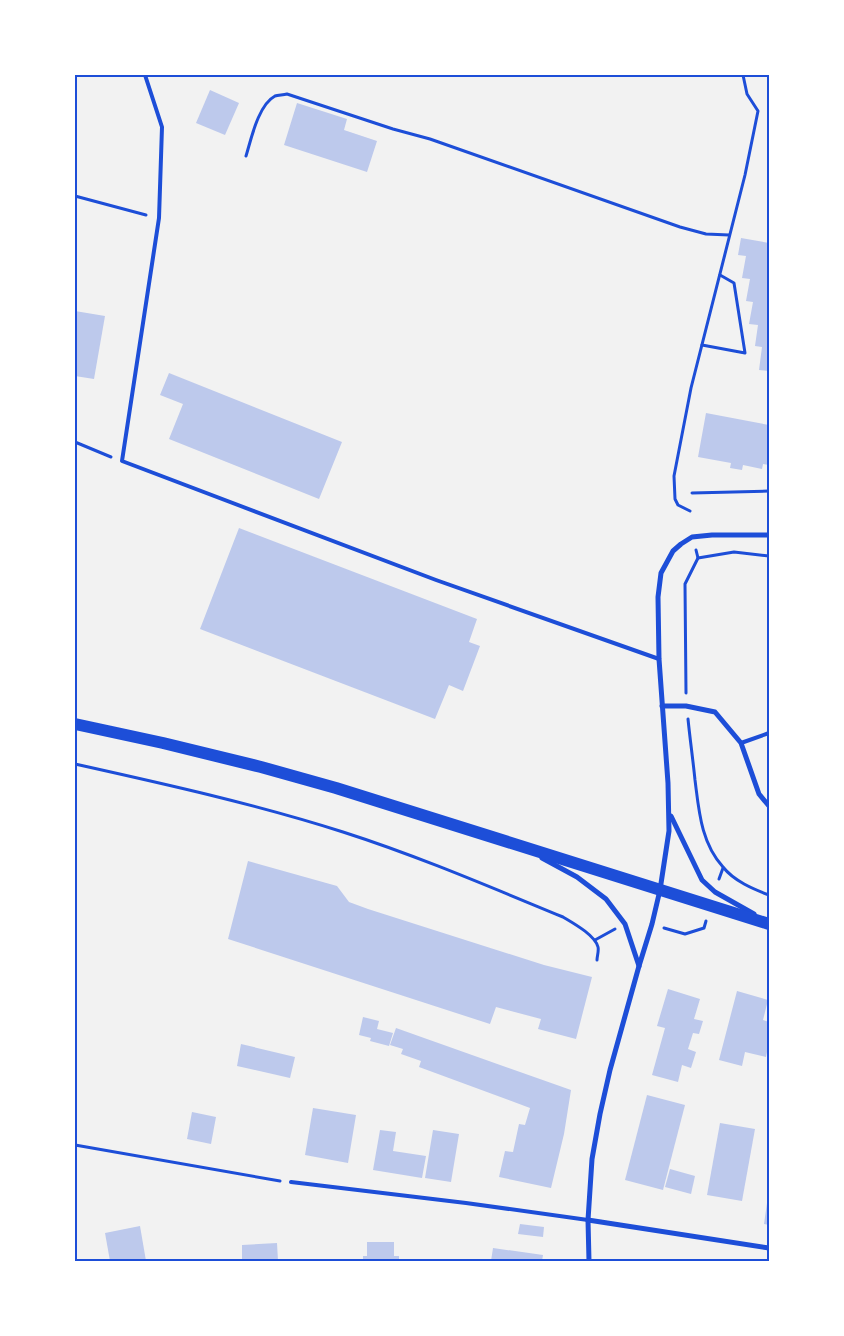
<svg xmlns="http://www.w3.org/2000/svg" width="844" height="1336" font-family="Quicksand,sans-serif">
<rect width="100%" height="100%" fill="#f2f2f2"/>
<g fill="#bdc9ec">
<polygon points="210,90 239,103 225,135 196,123"/>
<polygon points="297,103 347,119 344,130 377,141 367,172 284,145"/>
<polygon points="741,238 769,243 769,371 759,370 762,347 755,346 758,325 749,324 753,302 746,301 750,279 742,278 746,256 738,255"/>
<polygon points="75,311 105,316 94,379 75,376"/>
<polygon points="169,373 342,442 319,499 169,439 183,404 160,395"/>
<polygon points="706,413 769,425 769,465 763,464 762,469 743,465 742,470 730,468 731,463 698,457"/>
<polygon points="239,528 477,619 469,642 480,646 463,691 449,685 435,719 200,629"/>
<polygon points="248,861 337,886 349,902 368,909 544,965 592,977 576,1039 538,1029 541,1019 496,1007 490,1024 228,939"/>
<polygon points="668,989 700,999 694,1019 703,1021 699,1034 693,1033 688,1049 696,1052 691,1068 682,1065 678,1082 652,1075 665,1028 657,1026"/>
<polygon points="737,991 768,1000 763,1020 769,1022 769,1053 767,1052 766,1057 745,1052 742,1066 719,1060"/>
<polygon points="363,1017 379,1021 377,1029 393,1033 389,1046 370,1041 371,1038 359,1035"/>
<polygon points="396,1028 571,1090 564,1134 551,1188 499,1177 505,1151 513,1152 519,1124 525,1125 530,1108 419,1067 421,1061 401,1054 403,1049 390,1045"/>
<polygon points="241,1044 295,1057 290,1078 237,1066"/>
<polygon points="647,1095 685,1105 663,1190 625,1180"/>
<polygon points="313,1108 356,1115 348,1163 305,1155"/>
<polygon points="192,1112 216,1117 211,1144 187,1139"/>
<polygon points="720,1123 755,1129 742,1201 707,1195"/>
<polygon points="380,1130 396,1132 393,1151 426,1156 422,1178 373,1170"/>
<polygon points="433,1130 459,1134 451,1182 425,1178"/>
<polygon points="670,1169 695,1176 691,1194 665,1187"/>
<polygon points="768,1196 769,1196 769,1225 764,1224"/>
<polygon points="520,1224 544,1227 543,1237 518,1234"/>
<polygon points="140,1226 146,1261 110,1261 105,1233"/>
<polygon points="367,1242 394,1242 394,1256 399,1256 399,1261 363,1261 363,1256 367,1256"/>
<polygon points="277,1243 278,1261 242,1261 242,1245"/>
<polygon points="493,1248 543,1255 542,1261 491,1261"/>
</g>
<g fill="none" stroke-linecap="round" stroke-linejoin="round">
<g stroke="#1d4ed8" stroke-width="3">
<path d="M246 156C251 140 258 105 275 96 278 95 283 95 287 94L393 129 430 139 680 227 706 234 729 235"/>
<polyline points="75,196 146,215"/>
<polyline points="702,345 745,353 734,283 720,275"/>
<polyline points="75,442 111,457"/>
<polyline points="692,493 769,491"/>
<polyline points="690,511 678,505 675,499 674,476 691,388 745,175 758,111 747,94 743,75"/>
<polyline points="698,558 734,552 769,556"/>
<polyline points="686,693 685,584 698,558 696,550"/>
<path d="M688 719C690 739 693 760 695 780 699 811 701 843 723 867 734 881 753 889 769 895"/>
<path d="M75 764C165 784 255 804 343 832 418 856 490 887 563 917 573 923 595 935 598 947 599 951 597 956 597 960"/>
<polyline points="719,879 723,868"/>
<polyline points="664,928 685,934 704,928 706,921"/>
<polyline points="595,940 615,929"/>
<polyline points="75,1145 280,1181"/>
</g>
<g stroke="#1d4ed8" stroke-width="4">
<polyline points="145,75 162,127 159,218 122,461 436,580 659,659"/>
<polyline points="741,743 769,733"/>
<polyline points="291,1182 466,1203 588,1220"/>
</g>
<g stroke="#1d4ed8" stroke-width="5">
<polyline points="662,706 686,706 715,712 741,743 759,794 769,806"/>
<polyline points="671,816 702,880 715,892 754,914"/>
<polyline points="542,858 577,877 606,899 625,924 639,966"/>
<polyline points="588,1220 769,1248"/>
<polyline points="589,1261 588,1220 592,1159 600,1114 610,1070 639,966 652,924 660,890 669,831 668,783 659,659 658,597 661,573 673,551 681,544 692,537 712,535 769,535"/>
</g>
<polyline stroke="#1d4ed8" stroke-width="12" points="75,724 163,743 261,767 336,788 769,924"/>
</g>
<rect width="844" height="1336" fill="none" stroke="#ffffff" stroke-width="152"/>
<rect x="76" y="76" width="692" height="1184" fill="none" stroke="#1d4ed8" stroke-width="2"/>
</svg>
